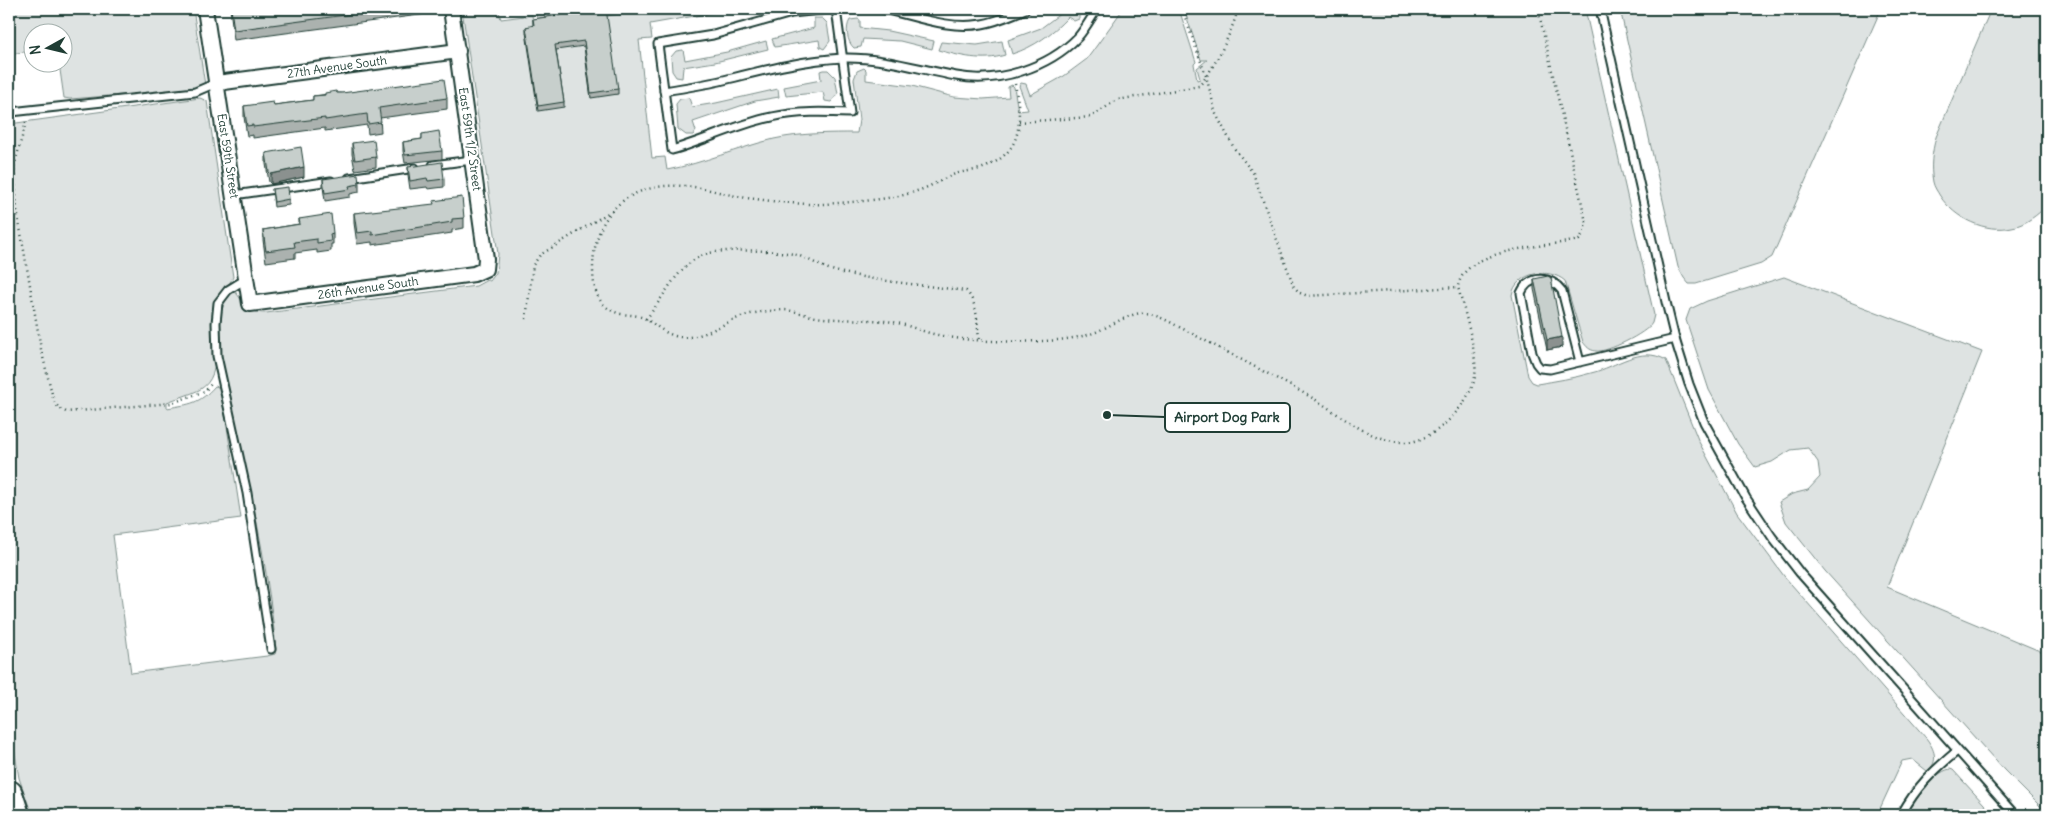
<svg xmlns="http://www.w3.org/2000/svg" width="2056" height="824" font-family="Delius,sans-serif">
<rect width="100%" height="100%" fill="#fff"/>
<filter id="ink" filterUnits="userSpaceOnUse"><feTurbulence type="fractalNoise" baseFrequency=".02" numOctaves="2"/><feDisplacementMap in="SourceGraphic" scale="10" xChannelSelector="R" yChannelSelector="G"/><feConvolveMatrix kernelMatrix="1 2 1 2 8 2 1 2 1" color-interpolation-filters="sRGB"/></filter>
<g filter="url(#ink)">
<g fill="#dee3e2" stroke="#7e908b">
<polygon points="9,9 193,9 205,85 199,89 70,99 64,98 59,63 62,62 62,32 32,32 32,51 9,54"/>
<path d="M462 9H498L501 19 532 15 534 31 581 25 591 98 606 16 628 13V9H726L723 11 650 24 652 39 639 40 652 158 665 157 667 170C704 163 737 148 774 139 801 133 830 133 857 133L859 120 854 79 857 71 864 68 866 70V80L912 86 954 97 983 99 1009 97 1008 87 1012 85 1014 87 1018 111 1028 110 1019 86 1021 83 1026 84 1030 95 1064 76 1087 59 1123 9H1179L1196 62 1194 64 1197 80 1200 79 1197 68 1207 60H1201L1184 9H1585L1654 315C1653 318 1653 320 1652 323 1647 333 1606 353 1596 351 1589 350 1587 347 1583 342L1565 281C1549 267 1516 272 1512 295L1528 376 1532 382 1537 384C1555 381 1574 378 1591 373 1617 367 1640 345 1666 360L1699 442 1737 513 1784 576 1926 738C1934 748 1940 762 1927 771L1912 759 1902 761 1877 815H32L19 778 9 718V124L200 98 207 101 233 277C229 287 218 293 215 306 210 330 227 375 199 390 189 395 177 398 167 402V408C191 404 199 404 215 386L221 388 241 518 113 535 131 673 267 656 275 654 276 650C270 583 256 516 242 451 233 410 219 367 220 324 220 312 225 297 234 290 245 304 247 313 266 313L476 286 487 280 490 281 496 273 498 254Z"/>
<polygon points="572,9 616,9 580,14 538,24 536,14"/>
<path d="M1058 9H1079V19L1074 21 1068 17C1052 34 1034 47 1012 54L1008 40 1041 28 1061 13Z"/>
<polygon points="1620,9 1881,9 1772,257 1761,264 1696,284 1689,284 1684,278 1678,267"/>
<path d="M1991 9H2047V205C2039 214 2025 225 2012 227 1985 233 1955 219 1940 196 1937 191 1934 187 1933 182 1930 167 1932 152 1936 137Z"/>
<polygon points="814,18 822,18 827,23 830,41 824,49 820,47 819,40 775,47 772,39 814,28"/>
<path d="M858 19 860 20V28L888 31 934 41 932 49 900 41 863 39 861 47 854 48C847 42 845 28 850 20Z"/>
<polygon points="766,41 768,49 715,62 683,67 682,78 676,77 672,71 671,57 676,51 683,50 685,60 727,52"/>
<path d="M1002 41 1005 55C983 62 960 56 938 50L941 42 977 45Z"/>
<polygon points="823,70 828,70 835,77 838,94 831,102 825,101 823,92 786,96 784,87 821,80 820,71"/>
<polygon points="778,89 779,97 755,101 693,122 696,131 693,135 686,135 678,129 676,104 680,99 689,98 692,107 716,103"/>
<polygon points="1784,277 1982,352 1887,587 2047,654 2047,813 2004,770 1825,571 1786,522 1779,502 1792,494 1808,490 1820,477 1818,462 1808,448 1791,450 1772,462 1755,467 1738,444 1709,390 1686,320 1690,309 1707,301"/>
<path d="M1950 769 1953 770 1994 815H1905C1914 800 1932 773 1950 769Z"/>
</g>
<g fill="none" stroke-linecap="round" stroke-linejoin="round">
<defs>
<g id="lane">
<path d="M830 9 792 13 713 35 658 44 672 150C706 140 738 124 772 117 798 111 824 112 850 113L836 9"/>
<path d="M883 9C916 16 948 30 982 24 997 22 1012 14 1026 9"/>
<polyline points="1600,9 1666,302 1675,339 1689,384 1704,422 1746,498 1772,537 1800,573 2015,815"/>
<path d="M664 91C683 88 702 85 720 81 761 71 801 60 843 58 882 57 918 69 956 76 998 84 1048 68 1078 37 1085 29 1091 18 1097 9"/>
<polyline points="11,112 195,92 216,83"/>
<polyline points="433,165 472,160"/>
<polyline points="349,178 415,168"/>
<polyline points="234,195 331,181"/>
<polyline points="246,279 228,290 218,303 216,323 217,356 247,493 271,649"/>
<path d="M1580 362 1562 291C1550 275 1529 275 1521 293L1532 353 1536 363 1540 368 1550 369 1675 339"/>
<path d="M1901 815C1917 786 1932 772 1957 751"/>
</g>
<g id="street">
<polyline points="205,9 250,304 474,274 485,269 486,259 451,9"/>
<polyline points="217,83 458,51"/>
</g>
<polyline id="highway" points="9,794 16,815"/>
</defs>
<use href="#lane" stroke="#1f3d34" stroke-width="11"/>
<use href="#street" stroke="#1f3d34" stroke-width="18"/>
<use href="#highway" stroke="#1f3d34" stroke-width="30"/>
<g stroke="#1f3d34" stroke-width="2.5" stroke-dasharray="1 4" stroke-linecap="butt">
<polyline points="1182,9 1206,76 1216,114 1234,148 1253,173 1294,287 1300,293 1308,296 1458,287"/>
<path d="M1015 84C1022 121 1024 152 983 168 974 171 964 171 955 174 942 179 930 187 917 191 892 200 851 202 824 204 799 205 772 201 747 198 726 195 705 187 684 186 629 182 593 213 593 269 593 290 598 308 621 314 629 315 637 315 644 318 655 324 662 332 675 336 699 342 720 324 741 317 754 312 768 311 782 310 795 310 804 315 816 317 841 321 867 318 893 322 908 325 923 332 938 335 969 342 1012 342 1044 341 1062 340 1080 338 1096 332 1110 326 1125 316 1140 313 1149 312 1159 317 1168 321 1215 346 1262 370 1309 396 1340 413 1369 443 1407 442 1436 441 1470 403 1475 377 1478 354 1464 311 1458 287 1464 247 1547 247 1579 240L1584 232 1586 222 1538 9"/>
<polyline points="26,122 14,167 17,210 41,349 54,402 59,408 66,412 172,403 205,391 212,383"/>
<path d="M1019 122 1091 117 1117 100 1199 86C1214 69 1232 32 1238 9"/>
<polyline points="526,319 533,265 540,255 608,213"/>
<path d="M646 319C664 298 676 267 703 255 717 248 781 250 797 255 811 260 824 269 839 272 881 282 924 285 966 291 978 303 977 323 979 339"/>
</g>
<use href="#lane" stroke="#fff" stroke-width="7"/>
<use href="#street" stroke="#fff" stroke-width="14"/>
<use href="#highway" stroke="#fff" stroke-width="26"/>
</g>
<g fill="#abb2af" stroke="#1f3d34">
<polygon points="230,9 434,9 434,13 234,40"/>
<polygon points="579,9 618,89 618,94 591,98 584,46 556,50 564,102 564,107 538,111 526,32 526,27 533,26 533,19 579,13"/>
<polygon points="337,93 447,98 447,109 380,118 381,132 368,134 367,125 325,131 325,128 253,138 253,135 247,136 244,117 244,106 274,105 313,100 313,96"/>
<polygon points="422,134 442,151 442,159 405,163 403,151 403,142 422,139"/>
<polygon points="352,143 376,157 376,167 355,170 352,154"/>
<polygon points="266,153 304,177 271,184 269,182 266,164"/>
<polygon points="408,167 444,179 444,187 428,189 427,187 410,189 408,175"/>
<polygon points="323,179 359,184 359,192 350,194 350,197 325,201 323,187"/>
<polygon points="272,189 289,199 289,205 274,207"/>
<polygon points="354,213 464,218 464,228 452,230 452,233 372,245 372,242 357,244 354,223"/>
<polygon points="299,219 333,233 333,244 331,244 331,251 317,253 317,250 295,253 295,258 266,262 263,240 263,230 299,224"/>
<polygon points="1534,279 1562,347 1547,350 1534,289"/>
</g>
<g fill="#8b918f" stroke="#1f3d34">
<polygon points="304,167 304,177 271,184 271,174"/>
<polygon points="1562,337 1562,347 1547,350 1547,340"/>
</g>
<g fill="#c7cfcc" stroke="#1f3d34">
<polygon points="231,9 390,9 234,30"/>
<polygon points="579,9 606,9 618,89 591,93 584,41 555,45 564,102 538,106 526,27 534,25 533,19 580,12"/>
<polygon points="444,79 447,98 379,108 381,122 368,124 367,114 325,120 325,118 253,127 253,125 247,126 244,106 273,102 274,105 313,100 313,96 325,95 325,93 336,91 337,93 342,93"/>
<polygon points="439,131 442,151 405,155 403,142 422,139 422,134"/>
<polygon points="374,140 376,157 355,160 352,143"/>
<polygon points="301,147 304,167 271,174 269,172 266,153"/>
<polygon points="442,162 444,179 428,181 427,178 410,181 408,167"/>
<polygon points="358,174 359,184 349,186 350,189 325,193 323,179"/>
<polygon points="288,187 289,199 274,202 272,189"/>
<polygon points="462,197 464,218 452,219 452,222 372,235 372,231 357,233 354,213 434,204 433,201"/>
<polygon points="331,214 333,233 330,234 331,241 317,243 317,239 294,242 295,247 266,251 263,230 300,224 299,219"/>
<polygon points="1548,276 1551,278 1562,337 1547,340 1534,279"/>
</g>
</g>
<g text-anchor="middle" stroke-width="4" stroke-linejoin="round" paint-order="stroke">
<g font-size="12" fill="#1f3d34" stroke="#fff">
<text transform="translate(337 67) rotate(-8)" y="4">27th Avenue South</text>
<text transform="translate(470 139) rotate(82)" y="4">East 59th 1/2 Street</text>
<text transform="translate(228 156) rotate(81)" y="4">East 59th Street</text>
<text transform="translate(368 288) rotate(-8)" y="4">26th Avenue South</text>
</g>
</g>
<path fill="none" stroke="#1f3d34" stroke-width="2" d="M1107 415L1165 417"/>
<circle fill="#1f3d34" stroke="#fff" stroke-width="2" cx="1107" cy="415" r="5"/>
<rect fill="#fff" stroke="#1f3d34" stroke-width="2" x="1165" y="403" width="125" height="29" rx="5"/>
<g font-size="14" text-anchor="middle" font-weight="bold" fill="#1f3d34">
<text x="1227" y="422">Airport Dog Park</text>
</g>
<rect width="2056" height="824" fill="none" stroke="#fff" stroke-width="30"/>
<rect x="15" y="15" width="2026" height="794" fill="none" stroke="#1f3d34" stroke-width="2" filter="url(#ink)"/>
<g transform="translate(48 48) rotate(262)"><circle r="24" fill="#ffffff" stroke="#a5b1ae"/>
<path d="M0-4L9 19L0 12L-9 19Z" fill="#1f3d34"/>
<text y="-8" font-size="14" font-weight="bold" text-anchor="middle" fill="#1f3d34">N</text>
</g>
</svg>
